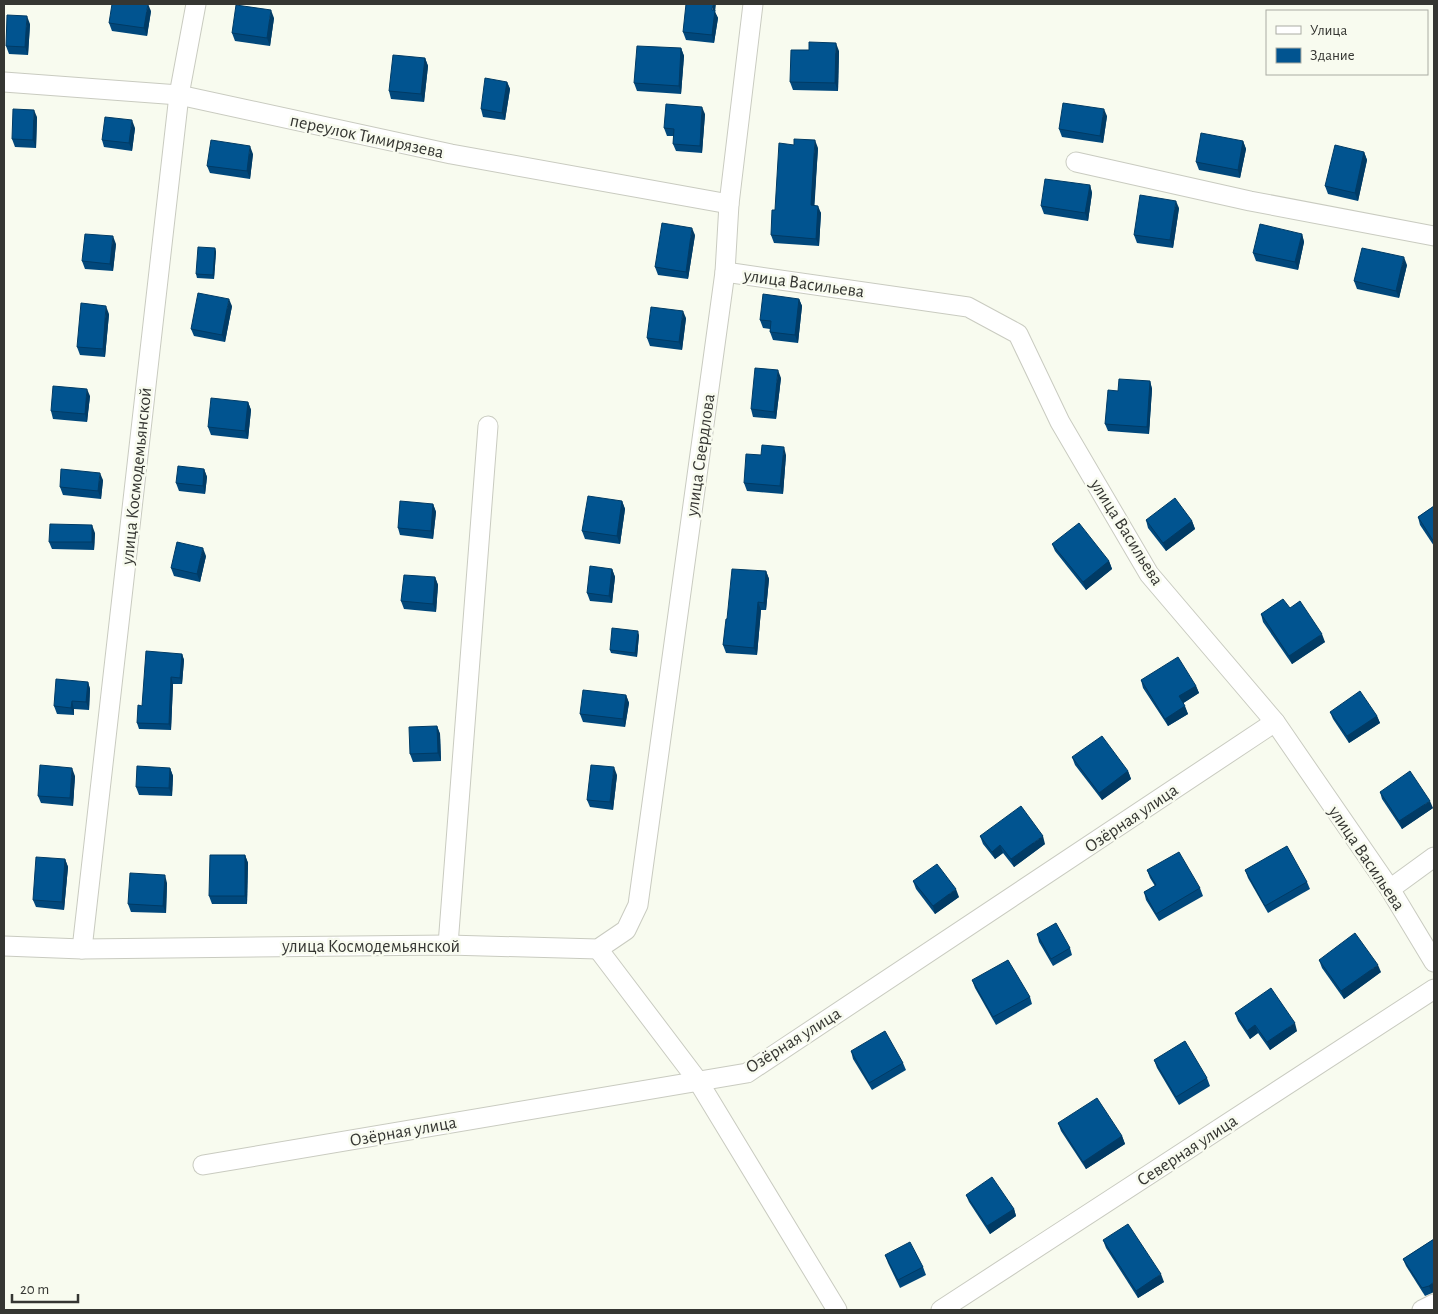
<svg xmlns="http://www.w3.org/2000/svg" width="1438" height="1314" font-family="'Alegreya Sans',sans-serif">
<rect width="100%" height="100%" fill="#f8fbef"/>
<g fill="none" stroke-linecap="round" stroke-linejoin="round">
<defs>
<g id="street">
<polyline points="4,82 179,95 451,154 729,204"/>
<polyline points="1076,162 1250,201 1434,236"/>
<polyline points="725,272 968,307 1018,334 1060,422 1149,574 1275,722 1390,889 1434,962"/>
<polyline points="1390,889 1434,857"/>
<polyline points="448,945 488,426"/>
<polyline points="4,946 82,949 448,945 598,949 626,930 638,905 725,272 729,204 753,4"/>
<polyline points="82,949 179,95 196,4"/>
<polyline points="598,949 698,1081 837,1310"/>
<polyline points="203,1165 747,1073 1275,722"/>
<polyline points="941,1310 1434,989"/>
<polyline points="1422,1310 1434,1304"/>
</g>
</defs>
<use href="#street" stroke="#c9cbc0" stroke-width="21"/>
<use href="#street" stroke="#fff" stroke-width="19"/>
</g>
<g fill="#01487c">
<polygon points="151,11 147,36 112,31 109,23"/>
<polygon points="715,12 718,18 714,43 686,40 683,32"/>
<polygon points="274,18 270,46 235,41 232,33"/>
<polygon points="30,24 28,55 9,54 6,46"/>
<polygon points="681,48 684,56 681,94 637,91 634,83"/>
<polygon points="839,51 838,91 793,90 790,82"/>
<polygon points="425,58 428,66 424,102 391,99 389,91"/>
<polygon points="507,82 510,89 505,120 483,117 481,109"/>
<polygon points="705,114 702,153 676,151 673,144 674,136 667,136 664,128"/>
<polygon points="1107,116 1103,143 1062,137 1059,129"/>
<polygon points="37,117 36,148 15,147 12,139"/>
<polygon points="135,128 132,151 104,147 102,140"/>
<polygon points="1243,141 1246,149 1240,178 1199,170 1196,162"/>
<polygon points="818,148 814,205 821,213 819,246 774,243 771,235 775,210"/>
<polygon points="1364,152 1367,160 1358,201 1328,194 1325,186"/>
<polygon points="253,154 250,179 210,173 207,166"/>
<polygon points="1090,185 1092,193 1088,221 1044,214 1041,206"/>
<polygon points="1179,208 1173,248 1137,243 1134,235"/>
<polygon points="1302,234 1304,242 1298,270 1256,261 1253,253"/>
<polygon points="695,235 688,279 658,275 655,267"/>
<polygon points="116,244 113,271 85,269 82,261"/>
<polygon points="215,248 216,252 214,279 197,278 196,274"/>
<polygon points="1407,265 1399,298 1357,289 1354,281"/>
<polygon points="799,299 802,306 798,343 773,340 770,332 770,329 763,328 760,320"/>
<polygon points="232,306 225,342 194,336 191,329"/>
<polygon points="109,314 105,357 80,355 77,347"/>
<polygon points="686,318 682,350 650,346 647,338"/>
<polygon points="781,378 776,419 753,417 751,409"/>
<polygon points="1150,381 1152,389 1149,434 1108,431 1105,424 1118,391"/>
<polygon points="90,396 87,422 53,419 51,411"/>
<polygon points="248,402 251,410 248,439 211,435 208,427"/>
<polygon points="761,455 786,455 783,494 747,491 744,483"/>
<polygon points="204,469 207,477 205,494 179,491 176,483"/>
<polygon points="103,480 101,499 63,495 60,487"/>
<polygon points="622,501 625,509 620,544 585,539 582,531"/>
<polygon points="433,504 436,512 433,539 400,535 398,528"/>
<polygon points="1434,506 1434,546 1420,525 1418,517"/>
<polygon points="1146,520 1192,521 1195,529 1166,551 1148,528"/>
<polygon points="95,533 94,550 52,549 49,542"/>
<polygon points="1052,544 1109,561 1112,569 1086,590 1055,551"/>
<polygon points="206,556 200,582 174,576 171,568"/>
<polygon points="612,569 615,577 612,603 590,601 587,593"/>
<polygon points="766,571 769,579 766,610 761,610 757,655 726,653 723,645 727,619"/>
<polygon points="435,577 438,585 436,612 404,609 401,601"/>
<polygon points="1290,608 1325,642 1292,664 1263,622 1261,614"/>
<polygon points="639,635 637,657 611,653 610,650"/>
<polygon points="182,654 184,660 182,684 173,684 171,730 139,729 137,723 142,706"/>
<polygon points="1141,680 1196,686 1199,693 1183,703 1188,714 1168,726 1143,688"/>
<polygon points="88,682 90,689 89,710 74,709 74,715 57,714 54,706"/>
<polygon points="626,695 629,703 625,727 583,722 580,714"/>
<polygon points="1330,712 1377,716 1380,723 1349,743 1333,719"/>
<polygon points="437,726 440,734 441,761 413,762 410,754"/>
<polygon points="1072,757 1128,771 1131,779 1102,800 1075,765"/>
<polygon points="170,768 173,776 172,796 139,795 136,787"/>
<polygon points="617,775 613,810 590,807 587,800"/>
<polygon points="75,776 73,806 41,803 38,796"/>
<polygon points="1380,792 1433,808 1402,829 1382,799"/>
<polygon points="980,836 1045,844 1014,867 1003,853 995,859 983,844"/>
<polygon points="245,855 248,863 247,904 212,904 209,896"/>
<polygon points="65,859 68,867 64,910 36,907 33,900"/>
<polygon points="1147,870 1200,888 1203,896 1159,921 1146,900 1144,892 1155,886 1150,878"/>
<polygon points="1245,870 1307,882 1310,889 1268,913 1248,878"/>
<polygon points="913,881 959,897 935,914 916,889"/>
<polygon points="167,883 166,913 131,912 128,904"/>
<polygon points="1037,934 1070,948 1072,955 1053,966 1039,942"/>
<polygon points="1319,960 1381,972 1344,999 1322,968"/>
<polygon points="972,980 1030,997 1032,1004 996,1025 975,988"/>
<polygon points="1235,1013 1297,1031 1270,1050 1258,1033 1250,1039 1238,1021"/>
<polygon points="851,1051 903,1063 906,1070 872,1090 853,1059"/>
<polygon points="1154,1060 1207,1078 1210,1086 1179,1105 1157,1068"/>
<polygon points="1058,1123 1122,1136 1125,1144 1086,1169 1061,1131"/>
<polygon points="966,1195 1014,1209 1016,1216 990,1234 969,1202"/>
<polygon points="1434,1239 1432,1293 1425,1296 1406,1266 1403,1259"/>
<polygon points="1103,1240 1164,1282 1138,1298 1106,1248"/>
<polygon points="885,1255 923,1267 926,1275 900,1288 888,1263"/>
</g>
<g fill="#013b65">
<polygon points="148,4 151,11 147,36 144,28"/>
<polygon points="713,4 716,4 715,12 718,18 714,43 712,35"/>
<polygon points="271,10 274,18 270,46 267,38"/>
<polygon points="27,16 30,24 28,55 25,47"/>
<polygon points="836,43 839,51 838,91 835,83"/>
<polygon points="681,48 684,56 681,94 679,86"/>
<polygon points="425,58 428,66 424,102 421,94"/>
<polygon points="507,82 510,89 505,120 502,113"/>
<polygon points="702,107 705,114 702,153 700,146"/>
<polygon points="1104,109 1107,116 1103,143 1100,136"/>
<polygon points="34,110 37,117 36,148 33,140"/>
<polygon points="132,120 135,128 132,151 129,143"/>
<polygon points="815,140 818,148 814,213 811,205"/>
<polygon points="1243,141 1246,149 1240,178 1238,170"/>
<polygon points="250,146 253,154 250,179 247,171"/>
<polygon points="1364,152 1367,160 1358,201 1355,193"/>
<polygon points="1090,185 1092,193 1088,221 1085,213"/>
<polygon points="1176,201 1179,208 1173,248 1170,240"/>
<polygon points="818,206 821,213 819,246 816,239"/>
<polygon points="692,228 695,235 688,279 686,272"/>
<polygon points="1302,234 1304,242 1298,270 1295,262"/>
<polygon points="113,236 116,244 113,271 110,264"/>
<polygon points="215,248 216,252 214,279 213,275"/>
<polygon points="1404,257 1407,265 1399,298 1396,291"/>
<polygon points="229,299 232,306 225,342 222,335"/>
<polygon points="799,299 802,306 798,343 795,335"/>
<polygon points="106,306 109,314 105,357 103,349"/>
<polygon points="683,311 686,318 682,350 679,342"/>
<polygon points="778,370 781,378 776,419 774,412"/>
<polygon points="1150,381 1152,389 1149,434 1147,427"/>
<polygon points="87,389 90,396 87,422 85,414"/>
<polygon points="248,402 251,410 248,439 245,431"/>
<polygon points="784,447 786,455 783,494 780,486"/>
<polygon points="204,469 207,477 205,494 203,486"/>
<polygon points="100,473 103,480 101,499 98,491"/>
<polygon points="622,501 625,509 620,544 617,536"/>
<polygon points="433,504 436,512 433,539 431,531"/>
<polygon points="1192,521 1195,529 1166,551 1163,543"/>
<polygon points="92,525 95,533 94,550 92,542"/>
<polygon points="203,548 206,556 200,582 197,574"/>
<polygon points="1109,561 1112,569 1086,590 1083,582"/>
<polygon points="612,569 615,577 612,603 609,596"/>
<polygon points="766,571 769,579 766,610 764,603"/>
<polygon points="435,577 438,585 436,612 433,604"/>
<polygon points="758,602 761,610 757,655 754,648"/>
<polygon points="638,631 639,635 637,657 635,653"/>
<polygon points="1322,634 1325,642 1292,664 1289,656"/>
<polygon points="182,654 184,660 182,684 180,678"/>
<polygon points="171,677 173,684 171,730 169,724"/>
<polygon points="88,682 90,689 89,710 86,702"/>
<polygon points="1196,686 1199,693 1182,704 1179,696"/>
<polygon points="626,695 629,703 625,727 623,719"/>
<polygon points="72,701 74,709 74,715 71,708"/>
<polygon points="1185,706 1188,714 1168,726 1165,719"/>
<polygon points="1377,716 1380,723 1349,743 1347,736"/>
<polygon points="437,726 440,734 441,761 438,753"/>
<polygon points="614,767 617,775 613,810 610,802"/>
<polygon points="72,768 75,776 73,806 70,798"/>
<polygon points="170,768 173,776 172,796 169,788"/>
<polygon points="1128,771 1131,779 1102,800 1099,793"/>
<polygon points="1430,801 1433,808 1402,829 1399,821"/>
<polygon points="1043,836 1045,844 1014,867 1011,859"/>
<polygon points="1000,845 1003,853 995,859 992,852"/>
<polygon points="245,855 248,863 247,904 245,896"/>
<polygon points="65,859 68,867 64,910 62,902"/>
<polygon points="165,875 167,883 166,913 163,906"/>
<polygon points="956,889 959,897 935,914 933,906"/>
<polygon points="1378,965 1381,972 1344,999 1341,991"/>
<polygon points="1295,1023 1297,1031 1270,1050 1267,1042"/>
<polygon points="1255,1025 1258,1033 1250,1039 1247,1031"/>
<polygon points="1122,1136 1125,1144 1086,1169 1083,1162"/>
<polygon points="1014,1209 1016,1216 990,1234 987,1226"/>
<polygon points="1161,1274 1164,1282 1138,1298 1136,1291"/>
<polygon points="1434,1282 1434,1292 1432,1293 1429,1286"/>
</g>
<g fill="#015490" stroke="#013b65">
<polygon points="112,4 148,4 144,28 109,23"/>
<polygon points="686,4 713,4 712,10 715,10 712,35 683,32"/>
<polygon points="236,5 271,10 267,38 232,33"/>
<polygon points="7,15 27,16 25,47 6,46"/>
<polygon points="809,42 836,43 835,83 790,82 791,50 809,50"/>
<polygon points="637,46 681,48 679,86 634,83"/>
<polygon points="393,55 425,58 421,94 389,91"/>
<polygon points="485,78 507,82 502,113 481,109"/>
<polygon points="1063,103 1104,109 1100,136 1059,129"/>
<polygon points="666,104 702,107 700,146 673,144 674,129 664,128"/>
<polygon points="13,109 34,110 33,140 12,139"/>
<polygon points="105,117 132,120 129,143 102,140"/>
<polygon points="1201,133 1243,141 1238,170 1196,162"/>
<polygon points="794,139 815,140 811,205 818,206 816,239 771,235 772,210 775,210 779,143 794,145"/>
<polygon points="211,140 250,146 247,171 207,166"/>
<polygon points="1335,145 1364,152 1355,193 1325,186"/>
<polygon points="1045,179 1090,185 1085,213 1041,206"/>
<polygon points="1140,195 1176,201 1170,240 1134,235"/>
<polygon points="662,223 692,228 686,272 655,267"/>
<polygon points="1260,224 1302,234 1295,262 1253,253"/>
<polygon points="85,234 113,236 110,264 82,261"/>
<polygon points="198,247 215,248 213,275 196,274"/>
<polygon points="1362,248 1404,257 1396,291 1354,281"/>
<polygon points="198,293 229,299 222,335 191,329"/>
<polygon points="763,294 799,299 795,335 770,332 771,321 760,320"/>
<polygon points="81,303 106,306 103,349 77,347"/>
<polygon points="651,307 683,311 679,342 647,338"/>
<polygon points="755,368 778,370 774,412 751,409"/>
<polygon points="1119,379 1150,381 1147,427 1105,424 1108,390 1118,391"/>
<polygon points="53,386 87,389 85,414 51,411"/>
<polygon points="211,398 248,402 245,431 208,427"/>
<polygon points="762,445 784,447 780,486 744,483 746,454 761,455"/>
<polygon points="178,466 204,469 203,486 176,483"/>
<polygon points="61,469 100,473 98,491 60,487"/>
<polygon points="588,496 622,501 617,536 582,531"/>
<polygon points="1175,498 1192,521 1163,543 1146,520"/>
<polygon points="400,501 433,504 431,531 398,528"/>
<polygon points="1434,506 1434,542 1418,517"/>
<polygon points="1079,523 1109,561 1083,582 1052,544"/>
<polygon points="50,524 92,525 92,542 49,542"/>
<polygon points="177,542 203,548 197,574 171,568"/>
<polygon points="590,566 612,569 609,596 587,593"/>
<polygon points="732,569 766,571 764,603 758,602 754,648 723,645 726,619 727,619"/>
<polygon points="404,575 435,577 433,604 401,601"/>
<polygon points="1283,599 1290,608 1300,601 1322,634 1289,656 1261,614"/>
<polygon points="612,628 638,631 635,653 610,650"/>
<polygon points="146,651 182,654 180,678 171,677 169,724 137,723 138,705 142,706"/>
<polygon points="1178,657 1196,686 1179,696 1185,706 1165,719 1141,680"/>
<polygon points="56,679 88,682 86,702 72,701 71,708 54,706"/>
<polygon points="583,690 626,695 623,719 580,714"/>
<polygon points="1360,691 1377,716 1347,736 1330,712"/>
<polygon points="437,726 438,753 410,754 409,727"/>
<polygon points="1102,736 1128,771 1099,793 1072,757"/>
<polygon points="40,765 72,768 70,798 38,796"/>
<polygon points="591,765 614,767 610,802 587,800"/>
<polygon points="137,766 170,768 169,788 136,787"/>
<polygon points="1410,771 1430,801 1399,821 1380,792"/>
<polygon points="1021,806 1043,836 1011,859 1000,845 992,852 980,836"/>
<polygon points="1287,846 1307,882 1265,906 1245,870"/>
<polygon points="1179,852 1200,888 1156,914 1144,892 1156,885 1147,870"/>
<polygon points="210,855 245,855 245,896 209,896"/>
<polygon points="36,857 65,859 62,902 33,900"/>
<polygon points="937,864 956,889 933,906 913,881"/>
<polygon points="130,873 165,875 163,906 128,904"/>
<polygon points="1056,923 1070,948 1051,959 1037,934"/>
<polygon points="1355,933 1378,965 1341,991 1319,960"/>
<polygon points="1008,960 1030,997 993,1017 972,980"/>
<polygon points="1271,988 1295,1023 1267,1042 1255,1025 1247,1031 1235,1013"/>
<polygon points="885,1031 903,1063 869,1083 851,1051"/>
<polygon points="1185,1041 1207,1078 1176,1097 1154,1060"/>
<polygon points="1097,1098 1122,1136 1083,1162 1058,1123"/>
<polygon points="992,1177 1014,1209 987,1226 966,1195"/>
<polygon points="1128,1224 1161,1274 1136,1291 1103,1240"/>
<polygon points="1434,1239 1434,1282 1429,1286 1422,1288 1403,1259"/>
<polygon points="910,1242 923,1267 898,1280 885,1255"/>
</g>
<g text-anchor="middle" stroke-width="5" stroke-linejoin="round" paint-order="stroke">
<g font-size="18" fill="#353632" stroke="#f8fbef">
<text transform="translate(367 136) rotate(12)" y="6">переулок Тимирязева</text>
<text transform="translate(804 283) rotate(8)" y="6">улица Васильева</text>
<text transform="translate(700 455) rotate(-82)" y="6">улица Свердлова</text>
<text transform="translate(136 476) rotate(-84)" y="6">улица Космодемьянской</text>
<text transform="translate(1127 532) rotate(58)" y="6">улица Васильева</text>
<text transform="translate(1131 818) rotate(-34)" y="6">Озёрная улица</text>
<text transform="translate(1367 858) rotate(56)" y="6">улица Васильева</text>
<text x="371" y="952">улица Космодемьянской</text>
<text transform="translate(793 1040) rotate(-32)" y="6">Озёрная улица</text>
<text transform="translate(403 1131) rotate(-10)" y="6">Озёрная улица</text>
<text transform="translate(1187 1150) rotate(-33)" y="6">Северная улица</text>
</g>
</g>
<rect width="1438" height="1314" fill="none" stroke="#353632" stroke-width="10"/>
<rect x="1266" y="10" width="162" height="65" fill="#f8fbef" stroke="#aaaca3"/>
<rect x="1276" y="26" width="25" height="8" fill="#ffffff" stroke="#aaaca3"/>
<text x="1310" y="35" font-size="15" fill="#353632">Улица</text>
<rect x="1276" y="48" width="25" height="15" fill="#015490" stroke="#aaaca3"/>
<text x="1310" y="60" font-size="15" fill="#353632">Здание</text>
<path d="M12 1294v8h66v-8" fill="none" stroke="#353632" stroke-width="2.5"/>
<text x="20" y="1294" font-size="15" fill="#353632" stroke="#f8fbef" stroke-width="4" paint-order="stroke">20 m</text>
</svg>
